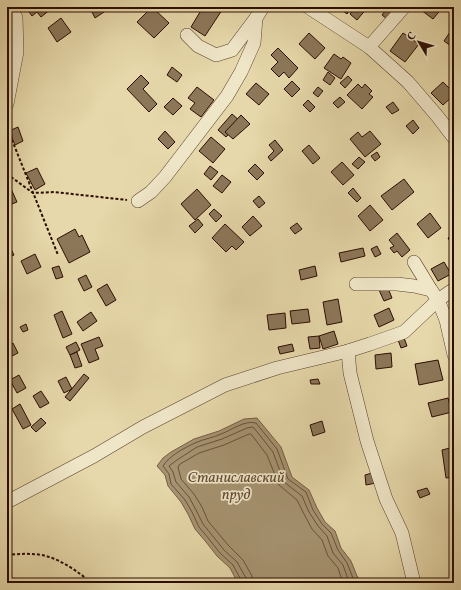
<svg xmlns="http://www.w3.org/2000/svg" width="461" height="590" font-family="Vollkorn,serif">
<rect width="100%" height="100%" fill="#e6d8aa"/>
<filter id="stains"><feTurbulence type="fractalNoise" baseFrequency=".005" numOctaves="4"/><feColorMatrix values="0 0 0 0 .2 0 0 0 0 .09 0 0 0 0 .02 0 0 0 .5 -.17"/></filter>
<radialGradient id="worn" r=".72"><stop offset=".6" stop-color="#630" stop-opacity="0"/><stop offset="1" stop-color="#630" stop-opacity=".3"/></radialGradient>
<polygon fill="#a69371" stroke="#755d45" points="257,418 281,447 292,477 309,490 317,508 325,522 335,531 341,548 351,561 357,576 363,583 238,583 230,568 217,556 206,542 195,529 188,514 181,502 168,486 165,475 157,466 163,458 171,452 194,439 219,431 244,419"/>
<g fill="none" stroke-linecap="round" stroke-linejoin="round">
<g stroke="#68503a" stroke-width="1">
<path d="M242 583 241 580 233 565 220 553 209 539 199 527 192 512 185 500 171 484 169 474 163 466C169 456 184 448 195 443 203 439 213 438 221 434 232 430 244 420 256 423L277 449 288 479 306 492 313 510 322 524 331 533 338 550 347 563 353 578 358 583"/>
<polyline points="247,583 246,578 237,562 224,550 203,524 196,510 189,497 176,482 173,472 169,466 177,460 197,447 222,439 247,428 252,427 254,428 273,452 284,482 302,496 309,512 318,526 327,536 333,553 343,565 348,579 351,583"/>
<polyline points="253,583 252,576 243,560 228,545 208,521 202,507 194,494 181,479 178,467 180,464 199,453 224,445 249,434 251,434 267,455 279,485 297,500 304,514 312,529 322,540 328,556 338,568 343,583"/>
</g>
</g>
<g fill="#8c7759" stroke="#2b0d02">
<polygon points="27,7 50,7 51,9 41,17 37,12 32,16 26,8"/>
<polygon points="95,7 101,7 104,12 95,18 91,10"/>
<polygon points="152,7 169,23 154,38 137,22"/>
<polygon points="203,7 224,7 205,36 191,27"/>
<polygon points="338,7 352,7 347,14"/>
<polygon points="356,7 368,7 357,20 350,14"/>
<polygon points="388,7 396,7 387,19 382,15"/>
<polygon points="417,7 443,7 433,19"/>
<polygon points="61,18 71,32 57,42 48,28"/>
<polygon points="450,32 454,35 454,48 444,41"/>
<polygon points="309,33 325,48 315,59 299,44"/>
<polygon points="403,33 419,44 405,62 390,51"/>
<polygon points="278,48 298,68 289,78 284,72 279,77 271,69 278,62 271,55"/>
<polygon points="334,54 341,59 343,57 351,63 341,79 324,68"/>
<polygon points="172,67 182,75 177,82 167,75"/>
<polygon points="328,72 335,78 330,85 323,80"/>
<polygon points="141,75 149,83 143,89 157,104 149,112 127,89"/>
<polygon points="348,76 352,80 345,88 340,83"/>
<polygon points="292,81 300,89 292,97 284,89"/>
<polygon points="443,82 454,93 454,95 443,105 431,93"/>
<polygon points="256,83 269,94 259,105 246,94"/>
<polygon points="358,84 362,88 365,84 372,91 369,94 373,97 362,109 347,95"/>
<polygon points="197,87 214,100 201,117 190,109 195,103 188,98"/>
<polygon points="318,87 323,91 318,97 313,93"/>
<polygon points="340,97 345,102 338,108 333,103"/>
<polygon points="173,98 182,106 173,115 164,107"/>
<polygon points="308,100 315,107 310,112 303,105"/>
<polygon points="393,102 399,110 392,114 386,107"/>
<polygon points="232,114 240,121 226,137 218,130"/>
<polygon points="241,115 250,124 233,139 225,132"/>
<polygon points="413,120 419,128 413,134 406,126"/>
<polygon points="18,127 23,141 15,145 9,131"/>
<polygon points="165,131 175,142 168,149 158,139"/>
<polygon points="370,131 381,144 365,157 350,139 358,132 362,137"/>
<polygon points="211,137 225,149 213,163 199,151"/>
<polygon points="275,140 283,150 271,161 268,157 274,151 269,145"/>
<polygon points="309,145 320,158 313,164 302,151"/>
<polygon points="377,152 380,157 375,161 371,156"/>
<polygon points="359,157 365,162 358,169 352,164"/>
<polygon points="342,162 354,175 343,185 331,172"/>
<polygon points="255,164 264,173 257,180 248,171"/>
<polygon points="210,166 218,172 211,180 204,174"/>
<polygon points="37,168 45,184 35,190 26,173"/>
<polygon points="222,175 231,182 222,193 213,186"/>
<polygon points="404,179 414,192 392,210 381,196"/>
<polygon points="7,182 8,182 17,202 7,206"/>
<polygon points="353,188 361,198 357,202 348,193"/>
<polygon points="197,189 211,205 195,220 181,204"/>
<polygon points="259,196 265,203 259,208 253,201"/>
<polygon points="370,205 383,220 370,231 358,216"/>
<polygon points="214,209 222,216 216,222 209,214"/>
<polygon points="430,213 441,228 428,238 417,224"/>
<polygon points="253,216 262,226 250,236 242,227"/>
<polygon points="198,219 203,225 195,233 189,226"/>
<polygon points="297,223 302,229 295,234 290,228"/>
<polygon points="225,224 244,242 236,250 232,246 226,252 212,238"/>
<polygon points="75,229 79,237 82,235 90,252 69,263 57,239"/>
<polygon points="397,233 410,250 402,257 397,251 394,253 390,248 394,246 389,240"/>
<polygon points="454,234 454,248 448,238"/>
<polygon points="7,241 14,255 7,258"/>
<polygon points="377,246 381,254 375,257 371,249"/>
<polygon points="363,248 365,256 341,262 339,253"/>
<polygon points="35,254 41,267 27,274 21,261"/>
<polygon points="444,262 451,274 438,281 431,269"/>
<polygon points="59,266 63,277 56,279 52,268"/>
<polygon points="315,266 317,276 301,280 299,270"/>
<polygon points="86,275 92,287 84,291 78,279"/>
<polygon points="107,284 116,300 106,306 97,290"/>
<polygon points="387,286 392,298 384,301 379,290"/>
<polygon points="338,299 342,322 327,325 323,302"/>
<polygon points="389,308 394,320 379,327 374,315"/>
<polygon points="308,309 310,322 292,324 290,311"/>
<polygon points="62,311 72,334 63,338 54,315"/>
<polygon points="91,312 97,321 83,331 77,322"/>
<polygon points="285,313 286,328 269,330 267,315"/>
<polygon points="26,324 28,330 23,332 20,327"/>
<polygon points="334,331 338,344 323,349 319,336"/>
<polygon points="403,335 407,346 401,348 397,337"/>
<polygon points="319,336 320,348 310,349 308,337"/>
<polygon points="99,337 103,346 95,349 99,359 89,363 81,344"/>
<polygon points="76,342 80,350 70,355 66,347"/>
<polygon points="13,343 18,353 12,356 7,347"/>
<polygon points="292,344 294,351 280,354 278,347"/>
<polygon points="77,352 82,366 75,368 70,355"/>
<polygon points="391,353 392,367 376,369 375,355"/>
<polygon points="438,360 443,380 419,385 415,364"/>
<polygon points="84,374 89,378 70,401 65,397"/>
<polygon points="19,375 26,388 17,393 10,380"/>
<polygon points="66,377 72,389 64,393 58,381"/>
<polygon points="318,379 320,384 311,384 310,380"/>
<polygon points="41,391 49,403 40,408 33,396"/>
<polygon points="448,398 452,412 432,417 428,403"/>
<polygon points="20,404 31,425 23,429 12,409"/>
<polygon points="41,418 46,423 36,432 31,427"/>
<polygon points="322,421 325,432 313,436 310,425"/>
<polygon points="454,447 454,477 446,478 442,450"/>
<polygon points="379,471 381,482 366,485 365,475"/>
<polygon points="427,488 430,494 420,498 417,491"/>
</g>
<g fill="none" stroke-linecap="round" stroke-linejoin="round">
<defs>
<g id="minor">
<polyline points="308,7 369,47 408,82 438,117 454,138"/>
<polyline points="187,35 198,46 216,55 232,50 256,18 263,7"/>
<polyline points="369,47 404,7"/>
<polyline points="7,104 17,52 16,18 11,7"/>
<polyline points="138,201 151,192 165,177 227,96 241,72 254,43 256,18"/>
<polyline points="414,262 431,290 438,300 446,320 454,355"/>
<polyline points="356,284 397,284 414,286 431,290"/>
<polyline points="348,351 350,373 367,441 386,499 402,533 414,583"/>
<polyline points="7,502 94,456 143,427 225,385 277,368 348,351 370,344 404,332 438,300 454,289"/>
</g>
</defs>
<use href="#minor" stroke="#5a402c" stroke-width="14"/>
<g stroke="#2b0d02" stroke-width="2" stroke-dasharray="3 2" stroke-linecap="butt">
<polyline points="8,115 12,140 58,255"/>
<polyline points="7,174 33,193 54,192 127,200"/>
<path d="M7 555C19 554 30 553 42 555 61 559 78 572 92 583"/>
</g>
<use href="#minor" stroke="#efe6c8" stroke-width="13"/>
</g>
<g text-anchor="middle" stroke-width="3.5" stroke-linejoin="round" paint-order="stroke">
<g font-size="15" font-style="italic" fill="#624934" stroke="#efe6c8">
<text x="236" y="482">Станиславский<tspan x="236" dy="17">пруд</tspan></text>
</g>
</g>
<rect width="461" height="590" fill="none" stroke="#e6d8aa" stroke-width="24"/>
<rect x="8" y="8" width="445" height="574" fill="none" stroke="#2b0d02" stroke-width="2"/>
<rect x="12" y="12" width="437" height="566" fill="none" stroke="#2b0d02"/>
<g transform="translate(419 42) rotate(308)" stroke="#efe6c8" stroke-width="3" paint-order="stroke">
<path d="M0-3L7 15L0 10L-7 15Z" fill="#2b0d02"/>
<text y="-6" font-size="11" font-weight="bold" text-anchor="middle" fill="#2b0d02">С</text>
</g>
<rect width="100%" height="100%" filter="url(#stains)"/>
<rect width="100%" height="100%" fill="url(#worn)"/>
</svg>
